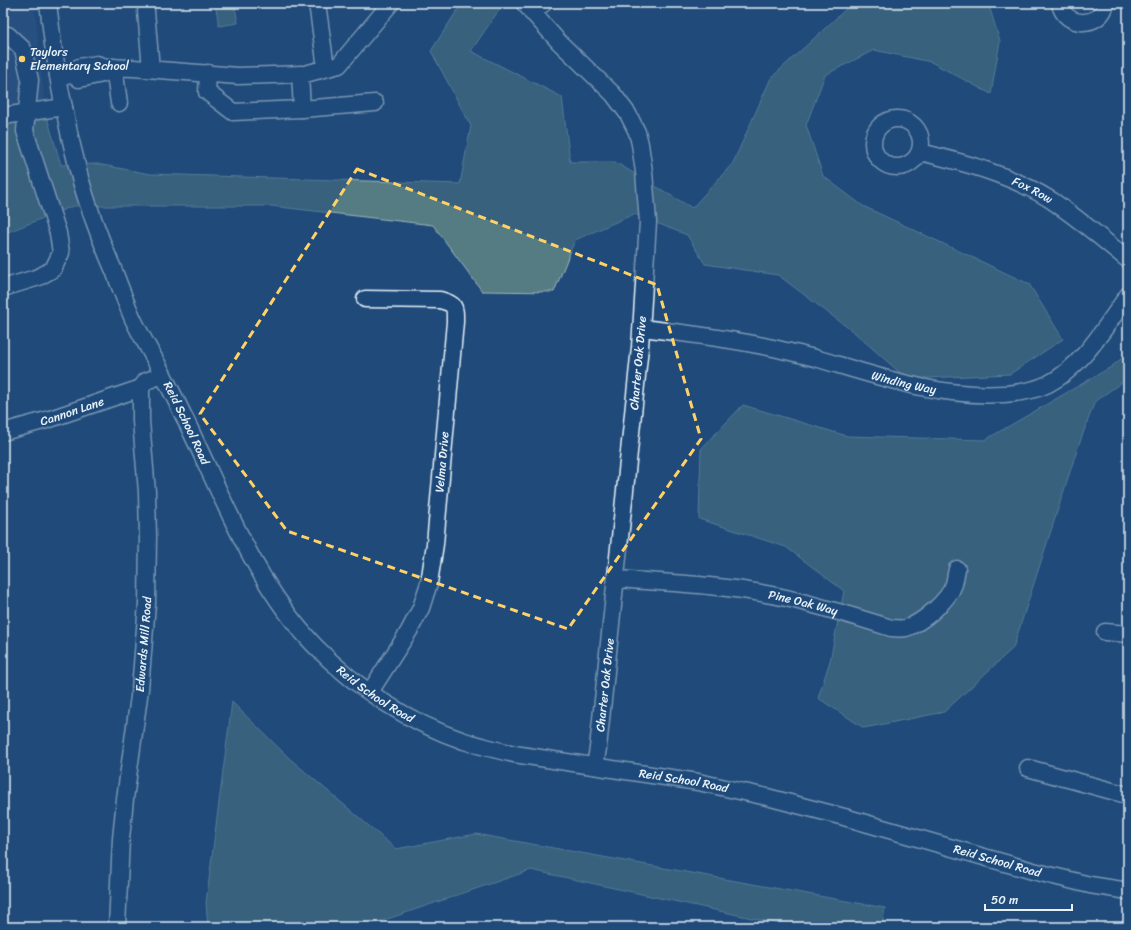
<svg xmlns="http://www.w3.org/2000/svg" width="1131" height="930" font-family="Sriracha,sans-serif">
<rect width="100%" height="100%" fill="#1f4a7a"/>
<filter id="ink" filterUnits="userSpaceOnUse"><feTurbulence type="fractalNoise" baseFrequency=".025" numOctaves="2"/><feDisplacementMap in="SourceGraphic" scale="8" xChannelSelector="R" yChannelSelector="G"/><feConvolveMatrix kernelMatrix="1 2 1 2 8 2 1 2 1" color-interpolation-filters="sRGB"/></filter>
<g filter="url(#ink)">
<polygon fill="#305686" points="3,3 34,3 46,114 3,121"/>
<g fill="#557c82" stroke="#9eb6bd">
<polygon points="215,3 234,3 238,23 219,26"/>
<polygon points="462,3 495,3 501,7 471,51 562,97 570,162 615,162 692,208 733,163 771,78 846,9 850,3 988,3 1000,41 991,94 931,62 874,50 825,75 806,125 823,176 863,206 1029,284 1063,339 1010,374 907,379 855,333 778,275 705,264 687,235 634,214 575,240 554,292 482,291 433,225 271,206 73,206 3,234 3,121 46,114 61,165 97,164 150,174 460,184 471,126 431,51"/>
<polygon points="1128,353 1128,378 1095,401 1078,447 1013,648 944,712 864,728 818,698 830,661 844,591 786,547 699,519 701,449 743,405 847,436 985,440 1111,367"/>
<polygon points="232,702 289,758 396,849 476,834 885,908 882,927 793,927 531,870 364,927 208,927 206,903"/>
</g>
<g fill="none" stroke-linecap="round" stroke-linejoin="round">
<defs>
<g id="minor">
<path id="s1" d="M48 3C54 62 65 121 80 178 89 210 101 241 114 271 120 287 126 303 133 319 141 336 151 352 160 369 172 392 184 416 195 440 229 512 259 588 315 646 356 688 408 722 464 741 480 746 497 750 514 754L698 782 767 797 844 817 1033 871 1090 885 1128 891"/>
<polyline points="317,3 326,68"/>
<polyline points="524,3 559,42 613,94 628,114 637,132 640,144 644,172 648,222 640,347 598,748 595,766"/>
<path d="M1060 3C1064 29 1102 28 1106 3"/>
<polyline points="146,11 151,69"/>
<polyline points="532,13 544,3"/>
<polyline points="3,34 8,35 23,49 30,80 25,131 58,233 61,253 53,269 39,277 3,288"/>
<polyline points="114,67 119,103"/>
<polyline points="208,73 207,92 233,112 302,109 300,74"/>
<polyline points="74,74 79,79 103,74 106,67"/>
<polyline points="58,76 74,74 79,67 97,64 106,67 133,68 238,76 305,74 339,65 391,3"/>
<polyline points="302,109 375,103"/>
<polyline points="3,116 64,107"/>
<circle cx="897" cy="143" r="24"/>
<path id="s2" d="M920 152C966 163 1011 175 1051 200 1078 218 1103 239 1128 260"/>
<path d="M365 299 440 300C456 304 455 307 455 322L435 544 429 583 421 608 409 631 370 692"/>
<path id="s3" d="M642 328C684 333 726 338 768 347 783 350 799 354 815 358 877 376 938 398 1004 394 1019 393 1034 391 1048 384 1083 366 1105 327 1128 295"/>
<path id="s4" d="M3 432 50 419 141 388"/>
<path id="s5" d="M616 579C670 583 724 585 777 596 815 604 853 616 891 628 896 628 901 629 906 628 922 623 949 600 954 584 955 580 956 574 957 569"/>
<polyline points="1105,632 1128,634"/>
<polyline points="1028,768 1123,794 1128,794"/>
<path id="s6" d="M117 927 121 839 125 799 140 689 147 604 148 538 147 492 141 421V388L146 381 163 375"/>
</g>
</defs>
<use href="#minor" stroke="#e8f1f8" stroke-width="19"/>
<use href="#minor" stroke="#1f4a7a" stroke-width="16"/>
</g>
</g>
<path d="M0 0H1131V930H0ZM357 169 657 285 701 439 568 629 287 531 200 414Z" fill="#1f4a7a" fill-opacity=".55" fill-rule="evenodd"/>
<path fill="none" stroke="#ffd166" stroke-width="3" stroke-dasharray="8 5" stroke-linejoin="round" d="M357 169 657 285 701 439 568 629 287 531 200 414Z"/>
<circle fill="#ffd166" stroke="#1f4a7a" stroke-width="1.5" cx="22" cy="59" r="4"/>
<g text-anchor="middle" stroke-width="3.5" stroke-linejoin="round" paint-order="stroke">
<g font-size="12" fill="#e8f1f8" stroke="#1f4a7a" text-anchor="start">
<text x="30" y="56">Taylors<tspan x="30" dy="14">Elementary School</tspan></text>
</g>
<g font-size="12" fill="#e8f1f8" stroke="#1f4a7a">
<text dy="4" stroke="none"><textPath href="#s2" startOffset="119">Fox Row</textPath></text>
<text transform="translate(638 363) rotate(-85)" y="4">Charter Oak Drive</text>
<text dy="4" stroke="none"><textPath href="#s3" startOffset="268">Winding Way</textPath></text>
<text dy="4" stroke="none"><textPath href="#s4" startOffset="72">Cannon Lane</textPath></text>
<text dy="4" stroke="none"><textPath href="#s1" startOffset="446">Reid School Road</textPath></text>
<text transform="translate(442 462) rotate(-85)" y="4">Velma Drive</text>
<text dy="4" stroke="none"><textPath href="#s5" startOffset="189">Pine Oak Way</textPath></text>
<text dy="4" stroke="none"><textPath href="#s6" startOffset="284">Edwards Mill Road</textPath></text>
<text transform="translate(605 685) rotate(-84)" y="4">Charter Oak Drive</text>
<text dy="4" stroke="none"><textPath href="#s1" startOffset="782">Reid School Road</textPath></text>
<text dy="4" stroke="none"><textPath href="#s1" startOffset="1106">Reid School Road</textPath></text>
<text dy="4" stroke="none"><textPath href="#s1" startOffset="1430">Reid School Road</textPath></text>
</g>
</g>
<rect width="1131" height="930" fill="none" stroke="#1f4a7a" stroke-width="16"/>
<rect x="8" y="8" width="1115" height="914" fill="none" stroke="#e8f1f8" stroke-width="1.5" filter="url(#ink)"/>
<path d="M985 904v6h87v-6" fill="none" stroke="#e8f1f8" stroke-width="2"/>
<text x="991" y="904" font-size="12" fill="#e8f1f8" stroke="#1f4a7a" stroke-width="3" paint-order="stroke">50 m</text>
</svg>
